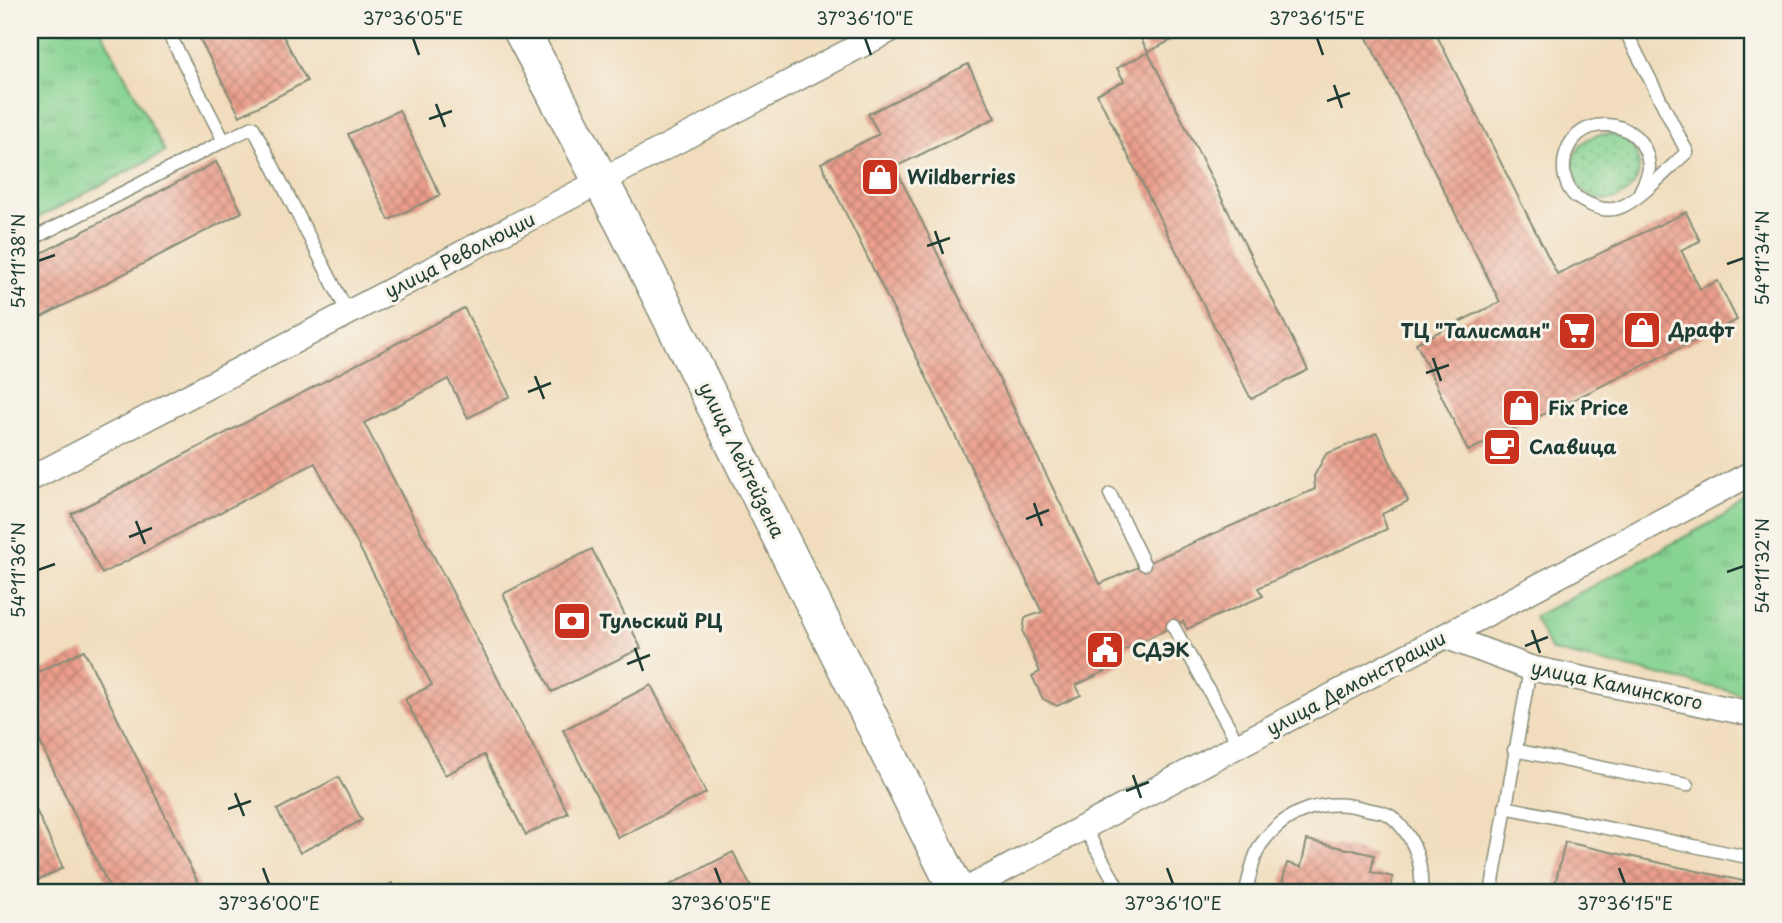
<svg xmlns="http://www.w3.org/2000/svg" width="1782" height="923" font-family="'Playpen Sans',sans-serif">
<defs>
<pattern id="grass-dots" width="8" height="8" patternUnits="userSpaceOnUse" patternTransform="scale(1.75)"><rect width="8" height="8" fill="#86d392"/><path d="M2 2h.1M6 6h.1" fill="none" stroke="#6dac78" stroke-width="1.8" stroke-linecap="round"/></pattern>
<pattern id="park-tufts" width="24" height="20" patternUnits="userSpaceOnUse" patternTransform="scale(1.75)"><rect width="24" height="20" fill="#86d392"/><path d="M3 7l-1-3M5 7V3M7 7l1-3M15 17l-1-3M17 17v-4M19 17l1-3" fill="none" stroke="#6dac78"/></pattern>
<pattern id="building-cross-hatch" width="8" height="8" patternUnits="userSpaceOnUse" patternTransform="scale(1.75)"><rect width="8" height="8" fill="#eb9d8a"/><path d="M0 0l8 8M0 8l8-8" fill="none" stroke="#be8172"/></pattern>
</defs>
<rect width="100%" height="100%" fill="#f7f3e8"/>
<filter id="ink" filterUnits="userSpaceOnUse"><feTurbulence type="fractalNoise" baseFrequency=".0143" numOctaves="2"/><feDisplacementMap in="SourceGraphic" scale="14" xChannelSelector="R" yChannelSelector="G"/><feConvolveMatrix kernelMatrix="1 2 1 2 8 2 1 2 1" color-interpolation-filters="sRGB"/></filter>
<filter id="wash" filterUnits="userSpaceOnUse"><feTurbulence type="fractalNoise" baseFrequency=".00686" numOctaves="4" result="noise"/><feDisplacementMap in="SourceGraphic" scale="28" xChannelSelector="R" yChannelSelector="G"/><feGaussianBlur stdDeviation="1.57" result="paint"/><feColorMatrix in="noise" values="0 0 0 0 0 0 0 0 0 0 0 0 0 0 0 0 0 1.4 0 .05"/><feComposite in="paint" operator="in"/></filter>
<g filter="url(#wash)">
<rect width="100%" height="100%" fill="#f1ddbd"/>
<circle fill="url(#grass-dots)" stroke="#528863" stroke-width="2" cx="1606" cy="167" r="33"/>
<g fill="url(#park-tufts)" stroke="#528863" stroke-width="2">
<polygon points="30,30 101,30 165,152 30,222"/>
<polygon points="1752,501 1752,696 1551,651 1534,617"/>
</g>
<g id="blocks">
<g fill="url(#building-cross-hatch)">
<polygon points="195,30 280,30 307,81 240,116"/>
<polygon points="1136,30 1192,30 1148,52"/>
<polygon points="1363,30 1434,30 1557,274 1686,212 1700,241 1681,250 1700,289 1718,281 1737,320 1468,451 1416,343 1500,302"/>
<polygon points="1148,52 1308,370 1251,399 1097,94 1124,81 1117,68"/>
<polygon points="968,64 995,118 895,167 1100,584 1315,489 1314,476 1326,454 1377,433 1408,501 1382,514 1387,529 1258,588 1263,596 1187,629 1183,621 1118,653 1123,663 1076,685 1081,695 1057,706 1043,699 1032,676 1040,672 1023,632 1025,618 1042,612 821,163 879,134 868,114"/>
<polygon points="399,110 440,195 389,220 348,134"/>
<polygon points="216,162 242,212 30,323 30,259"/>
<polygon points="464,308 510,396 468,418 448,379 364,423 568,813 526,835 484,755 445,775 405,699 432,685 315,463 102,574 71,514"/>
<polygon points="592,549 641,648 552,692 503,594"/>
<polygon points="84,650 202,891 197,893 112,893 30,721 30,676"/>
<polygon points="651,685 706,793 618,838 563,730"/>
<polygon points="338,777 362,820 300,853 277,810"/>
<polygon points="30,797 63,868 30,884"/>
<polygon points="1307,840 1374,855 1371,872 1393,877 1390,893 1295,893 1296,887 1282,884 1287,863 1301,867"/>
<polygon points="1565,842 1752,883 1752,893 1553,893"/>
<polygon points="733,852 754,893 669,893 666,887"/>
<polygon points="392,883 398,893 373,893"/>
</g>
</g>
</g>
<g filter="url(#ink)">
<use href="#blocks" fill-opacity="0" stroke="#888d78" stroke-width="2"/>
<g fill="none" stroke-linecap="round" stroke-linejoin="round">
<defs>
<g id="lane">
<polyline points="167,30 224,141 253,127 348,313"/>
<path d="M1625 30 1687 152C1670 167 1641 199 1621 207 1607 213 1593 207 1581 200 1568 194 1563 177 1564 164 1568 110 1646 113 1649 167 1649 175 1643 185 1640 192"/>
<polyline points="30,240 224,141"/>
<polyline points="1110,494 1144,564"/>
<polyline points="1173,626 1239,745"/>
<polyline points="1514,750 1687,785"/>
<polyline points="1505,807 1752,858"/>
<polyline points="1084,827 1121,893"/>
<path d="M1245 893C1250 878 1253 855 1262 843 1287 809 1327 797 1366 809 1374 811 1385 811 1392 817 1415 837 1423 863 1421 893"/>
<polyline points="1491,893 1530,668"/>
</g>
<g id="street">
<polyline points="30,479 890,30"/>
<polyline points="1445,636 1530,668 1752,714"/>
<polyline points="960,893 1752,473"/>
</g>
<polyline id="secondary" points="521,30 623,223 958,893"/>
</defs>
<use href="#lane" stroke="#888d78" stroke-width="15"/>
<use href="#street" stroke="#888d78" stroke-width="27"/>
<use href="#secondary" stroke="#888d78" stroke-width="38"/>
<use href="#lane" stroke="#fff" stroke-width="12"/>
<use href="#street" stroke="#fff" stroke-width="24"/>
<use href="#secondary" stroke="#fff" stroke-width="35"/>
</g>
</g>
<path fill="none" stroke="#1f3d34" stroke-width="2.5" d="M413 38 419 55M865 38 871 55M1317 38 1323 55M1334 85 1342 108M1327 101 1350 93M436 104 445 127M429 119 452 111M935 231 943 254M927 246 950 238M38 261 55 255M1727 264 1744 258M1433 358 1441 381M1426 373 1449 365M535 376 544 399M528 392 551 383M1034 503 1042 526M1026 519 1049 510M136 521 145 544M129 537 152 528M38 570 55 564M1727 572 1744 566M1532 630 1540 653M1525 646 1548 637M635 648 643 671M627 664 650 655M1133 775 1141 798M1126 791 1149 782M235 793 244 816M228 809 251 801M263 868 269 884M715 868 721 884M1167 868 1173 884M1619 868 1625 884"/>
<defs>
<symbol id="shop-square" viewBox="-11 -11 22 22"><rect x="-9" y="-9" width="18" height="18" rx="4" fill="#c8321e" stroke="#f7f3e8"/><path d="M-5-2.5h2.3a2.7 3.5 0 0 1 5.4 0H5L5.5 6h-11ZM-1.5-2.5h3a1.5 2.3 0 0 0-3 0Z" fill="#fff"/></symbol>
<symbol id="supermarket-square" viewBox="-11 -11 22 22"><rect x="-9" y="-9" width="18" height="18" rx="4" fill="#c8321e" stroke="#f7f3e8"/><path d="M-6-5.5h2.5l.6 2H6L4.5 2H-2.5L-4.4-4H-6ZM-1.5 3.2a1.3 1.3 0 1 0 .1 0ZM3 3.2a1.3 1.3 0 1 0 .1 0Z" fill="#fff"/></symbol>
<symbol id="cafe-square" viewBox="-11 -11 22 22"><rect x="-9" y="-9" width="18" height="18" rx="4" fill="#c8321e" stroke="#f7f3e8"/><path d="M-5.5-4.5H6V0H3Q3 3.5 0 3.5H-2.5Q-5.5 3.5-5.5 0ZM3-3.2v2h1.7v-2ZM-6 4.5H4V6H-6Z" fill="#fff"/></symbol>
<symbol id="bank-square" viewBox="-11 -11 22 22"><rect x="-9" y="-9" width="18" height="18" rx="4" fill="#c8321e" stroke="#f7f3e8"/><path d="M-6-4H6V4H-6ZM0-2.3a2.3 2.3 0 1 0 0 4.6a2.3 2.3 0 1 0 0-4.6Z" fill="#fff"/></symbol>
<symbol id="civic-square" viewBox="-11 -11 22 22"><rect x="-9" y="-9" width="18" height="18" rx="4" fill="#c8321e" stroke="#f7f3e8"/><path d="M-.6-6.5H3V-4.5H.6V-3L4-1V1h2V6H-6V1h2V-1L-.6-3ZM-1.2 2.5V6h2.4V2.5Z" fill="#fff"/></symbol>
</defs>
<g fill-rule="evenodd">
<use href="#shop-square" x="858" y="155" width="44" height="44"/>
<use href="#shop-square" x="1620" y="308" width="44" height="44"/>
<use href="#supermarket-square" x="1555" y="309" width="44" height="44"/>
<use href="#shop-square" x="1499" y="386" width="44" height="44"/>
<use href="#cafe-square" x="1480" y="425" width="44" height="44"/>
<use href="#bank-square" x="550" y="599" width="44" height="44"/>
<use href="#civic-square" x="1083" y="628" width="44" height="44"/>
</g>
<g text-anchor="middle" stroke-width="6" stroke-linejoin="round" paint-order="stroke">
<g font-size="19" font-weight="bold" fill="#1f3d34" stroke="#f7f3e8" text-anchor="start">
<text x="907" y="184">Wildberries</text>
<text x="1669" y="337">Драфт</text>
<text x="1550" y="338" text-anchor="end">ТЦ "Талисман"</text>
<text x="1548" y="415">Fix Price</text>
<text x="1529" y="454">Славица</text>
<text x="599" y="628">Тульский РЦ</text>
<text x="1132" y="657">СДЭК</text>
</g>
<g font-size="19" fill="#1f3d34" stroke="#f7f3e8">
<text transform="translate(460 255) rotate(-27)" y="7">улица Революции</text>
<text transform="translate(742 460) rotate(64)" y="7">улица Лейтейзена</text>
<text transform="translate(1356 683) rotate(-28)" y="7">улица Демонстрации</text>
<text transform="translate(1617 685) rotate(12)" y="7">улица Каминского</text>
</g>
</g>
<rect width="1782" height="923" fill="none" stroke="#f7f3e8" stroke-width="77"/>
<rect x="38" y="38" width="1706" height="846" fill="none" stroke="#1f3d34" stroke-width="2.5"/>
<g font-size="18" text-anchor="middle" fill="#1f3d34">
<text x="413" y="25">37°36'05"E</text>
<text x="865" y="25">37°36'10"E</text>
<text x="1317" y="25">37°36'15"E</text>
<text transform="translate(1763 258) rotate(-90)" y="6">54°11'34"N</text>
<text transform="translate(19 261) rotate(-90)" y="6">54°11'38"N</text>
<text transform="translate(1763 566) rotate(-90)" y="6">54°11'32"N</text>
<text transform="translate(19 570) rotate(-90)" y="6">54°11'36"N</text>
<text x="269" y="910">37°36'00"E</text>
<text x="721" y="910">37°36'05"E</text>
<text x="1173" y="910">37°36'10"E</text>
<text x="1625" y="910">37°36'15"E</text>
</g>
</svg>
